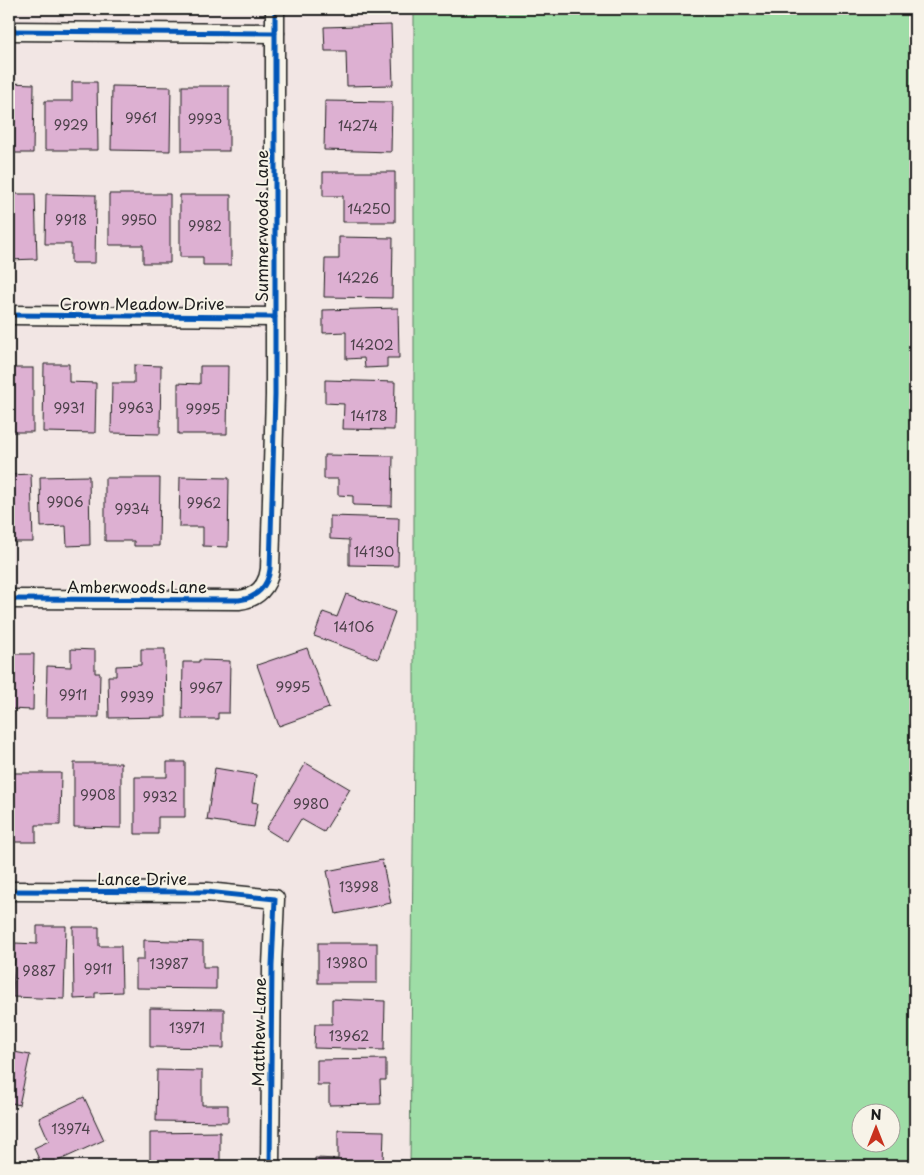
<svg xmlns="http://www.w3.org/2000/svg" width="924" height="1175" font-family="'Playpen Sans',sans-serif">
<rect width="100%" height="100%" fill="#f2e6e4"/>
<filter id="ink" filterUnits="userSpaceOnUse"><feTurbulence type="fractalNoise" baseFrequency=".02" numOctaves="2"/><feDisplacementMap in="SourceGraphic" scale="10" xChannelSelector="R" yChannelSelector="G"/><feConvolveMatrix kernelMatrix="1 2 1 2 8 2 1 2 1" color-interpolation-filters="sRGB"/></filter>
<g filter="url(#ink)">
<path fill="#9edda6" stroke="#5d7c61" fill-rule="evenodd" d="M414 9H915V1166H410L414 747ZM862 1112H892V1142H862Z"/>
<g fill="#ddb0d2" stroke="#1c1c1c">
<polygon points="326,9 357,9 356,13 326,12"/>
<polygon points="391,25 393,85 347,86 346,51 325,51 324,27"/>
<polygon points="72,82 97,82 98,150 45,150 45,101 72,101"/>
<polygon points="9,83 34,84 33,153 9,153"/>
<polygon points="112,86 171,87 170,151 111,150"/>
<rect x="182" y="86" width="47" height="65"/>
<polygon points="325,101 392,102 391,152 324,150"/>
<polygon points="323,172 395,172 395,222 343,222 343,196 323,196"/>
<polygon points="9,194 35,194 37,259 9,260"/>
<polygon points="46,194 96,195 95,263 71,263 71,244 45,244"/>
<polygon points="109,194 170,194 170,263 143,263 143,245 109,245"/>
<polygon points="180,195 231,195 231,265 203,265 203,257 180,257"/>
<polygon points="339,237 393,238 392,298 324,297 325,259 339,259"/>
<polygon points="398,308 399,358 387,358 387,367 365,368 364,358 346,359 346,332 323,333 323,310"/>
<polygon points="44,364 69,364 69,382 96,383 95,433 43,432"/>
<polygon points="134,365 161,366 160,434 111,433 112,383 134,383"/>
<polygon points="200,366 228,366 227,434 178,434 178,383 200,384"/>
<rect x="9" y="368" width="24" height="64"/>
<polygon points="325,380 395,382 394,430 343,429 344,404 325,403"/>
<polygon points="324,455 393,456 392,506 353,505 353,496 338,495 338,479 324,479"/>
<polygon points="31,474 33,542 9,542 9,475"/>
<polygon points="89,476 90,545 67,546 66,526 41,527 40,477"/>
<polygon points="180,477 229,478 228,547 203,546 203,527 179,527"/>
<polygon points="105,478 160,478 159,546 134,546 134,541 105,541"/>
<polygon points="330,516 399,518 398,566 349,565 349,540 330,539"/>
<polygon points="346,594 395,612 378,659 314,636 323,612 337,617"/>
<polygon points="307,648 329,708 279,726 257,665"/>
<polygon points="71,649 95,650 95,673 100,673 99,717 46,717 47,666 71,667"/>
<polygon points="141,649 165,649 166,717 109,718 108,676 116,676 116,666 141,665"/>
<polygon points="9,654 34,654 33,710 9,709"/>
<polygon points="199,660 230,661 229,713 218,713 218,719 182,719 183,662 199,662"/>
<polygon points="167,762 185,762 185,817 158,817 158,834 135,834 135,777 167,777"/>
<polygon points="74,763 121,763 121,828 74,827"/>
<polygon points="306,763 350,789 324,832 301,819 287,842 266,829"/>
<polygon points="215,768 256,775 252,802 258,803 254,827 207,820"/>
<polygon points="13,773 61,773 60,825 36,825 36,842 13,842"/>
<polygon points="382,860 391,903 336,914 327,871"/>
<polygon points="37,926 66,926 64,999 13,997 15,943 37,944"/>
<polygon points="73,927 99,927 99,946 121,946 122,992 95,993 95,998 74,999"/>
<polygon points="144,940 203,942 203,967 216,967 216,989 136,988 136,960 144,960"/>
<rect x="318" y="943" width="59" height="40"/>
<polygon points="332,999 385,1001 384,1050 314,1048 315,1024 332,1024"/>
<polygon points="150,1008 224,1009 224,1048 150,1047"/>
<polygon points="9,1051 30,1055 19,1105 9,1102"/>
<polygon points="386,1059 386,1080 380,1080 381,1104 329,1105 329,1085 317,1085 317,1060"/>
<polygon points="157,1070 202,1071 202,1105 228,1105 228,1122 156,1121"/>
<polygon points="84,1097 104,1140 47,1166 42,1166 34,1148 49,1141 39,1118"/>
<polygon points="338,1130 384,1131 383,1163 393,1164 393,1166 315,1166 315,1158 338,1159"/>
<polygon points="220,1132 220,1166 150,1166 150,1133"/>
</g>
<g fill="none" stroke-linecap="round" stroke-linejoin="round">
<defs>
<g id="street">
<polyline points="9,31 275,33"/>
<polyline points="9,315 275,317"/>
<path d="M9 599 239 600C257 598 268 586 270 569L275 395V9"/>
<polyline points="9,891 207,892 275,899 272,966 270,1166"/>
</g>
</defs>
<use href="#street" stroke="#1c1c1c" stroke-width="21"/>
<use href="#street" stroke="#f7f3e8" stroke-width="18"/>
<defs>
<g id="cycleway">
<polyline points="9,31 275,33"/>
<polyline points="9,315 275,317"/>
<path d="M9 599 239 600C257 598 268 586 270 569L275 395V9"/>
<polyline points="9,891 207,892 275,899 272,966 270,1166"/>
</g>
</defs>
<use href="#cycleway" stroke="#f7f3e8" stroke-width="8"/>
<use href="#cycleway" stroke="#0057b8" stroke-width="5"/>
</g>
</g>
<g text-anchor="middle" stroke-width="4" stroke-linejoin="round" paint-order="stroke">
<g font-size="14" fill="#4c414a">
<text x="141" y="123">9961</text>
<text x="205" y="124">9993</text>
<text x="71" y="130">9929</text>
<text x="358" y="131">14274</text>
<text x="369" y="214">14250</text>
<text x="71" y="225">9918</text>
<text x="139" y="225">9950</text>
<text x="205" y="231">9982</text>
<text x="358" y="283">14226</text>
<text x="372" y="350">14202</text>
<text x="69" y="413">9931</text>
<text x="136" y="413">9963</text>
<text x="203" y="414">9995</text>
<text x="369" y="421">14178</text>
<text x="65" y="507">9906</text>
<text x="204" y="508">9962</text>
<text x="132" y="514">9934</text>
<text x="374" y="557">14130</text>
<text x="354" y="632">14106</text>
<text x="293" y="692">9995</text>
<text x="206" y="693">9967</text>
<text x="73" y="700">9911</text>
<text x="137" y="702">9939</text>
<text x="98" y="800">9908</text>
<text x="160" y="802">9932</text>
<text x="311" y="809">9980</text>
<text x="359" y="892">13998</text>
<text x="347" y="968">13980</text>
<text x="169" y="969">13987</text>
<text x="98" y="974">9911</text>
<text x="39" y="976">9887</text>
<text x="187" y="1033">13971</text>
<text x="349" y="1041">13962</text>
<text x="71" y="1134">13974</text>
</g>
<g font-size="16" fill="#1c1c1c" stroke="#f7f3e8">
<text transform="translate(262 226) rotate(-90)" y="6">Summerwoods Lane</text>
<text x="142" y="310">Crown Meadow Drive</text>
<text x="137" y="593">Amberwoods Lane</text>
<text x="142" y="885">Lance Drive</text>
<text transform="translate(259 1032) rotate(-89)" y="6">Matthew Lane</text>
</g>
</g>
<rect width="924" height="1175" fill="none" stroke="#f7f3e8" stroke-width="30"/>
<rect x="15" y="15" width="894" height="1145" fill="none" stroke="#1c1c1c" stroke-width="2" filter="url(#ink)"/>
<g transform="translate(876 1128)"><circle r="24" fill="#f7f3e8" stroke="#9f9d96"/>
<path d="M0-4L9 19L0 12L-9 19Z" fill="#c8321e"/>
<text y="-8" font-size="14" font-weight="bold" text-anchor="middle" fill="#1c1c1c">N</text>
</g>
</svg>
